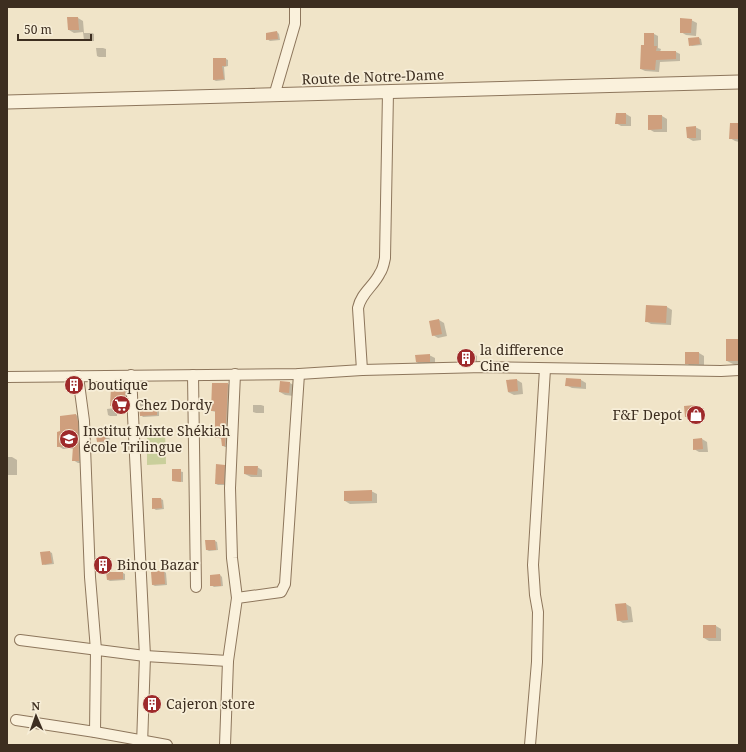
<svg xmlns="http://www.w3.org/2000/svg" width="746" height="752" font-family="'Noto Serif',serif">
<rect width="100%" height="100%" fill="#f0e4c8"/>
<polygon fill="#c9cf9b" points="147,430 165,430 166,464 147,465"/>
<g fill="#0003">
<polygon points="68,18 78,18 83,21 84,33 92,33 94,34 94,41 86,41 84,40 83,32 74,33 69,30"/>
<polygon points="691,20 697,23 696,36 686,35 681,32"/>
<polygon points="277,32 279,34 280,40 270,41 267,39"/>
<polygon points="654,34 658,36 658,48 661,49 660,52 676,52 680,54 680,61 660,62 659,72 645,71 641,69"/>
<polygon points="699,38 701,39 702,45 692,46 690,45"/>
<polygon points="96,48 103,48 106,49 106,57 99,57 97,56"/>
<polygon points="226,59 228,60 228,66 224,67 225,80 216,81 214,80"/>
<polygon points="626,114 631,117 631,126 621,126 616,123"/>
<polygon points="662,116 667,119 667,132 654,132 649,129"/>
<polygon points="739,124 739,142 735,141 730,138"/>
<polygon points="695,127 701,130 701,140 693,141 688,138"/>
<polygon points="738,149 739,149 739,161 738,160"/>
<polygon points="667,307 672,310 671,325 651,324 646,321"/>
<polygon points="439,320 444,323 447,336 438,338 433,335"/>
<polygon points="739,340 739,365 735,365 727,361"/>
<polygon points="472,353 477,356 477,363 466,364 460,361"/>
<polygon points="686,353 699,353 704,356 704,367 691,366 686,363"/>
<polygon points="429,355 435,358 435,364 422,365 416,362"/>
<polygon points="517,380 522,383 523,394 514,395 508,392"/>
<polygon points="581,380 586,383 586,389 572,388 566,385"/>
<polygon points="290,383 295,386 294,396 285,395 280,392"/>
<polygon points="228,384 230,385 227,447 225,447 223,446 222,439 216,437 216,412 212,411"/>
<polygon points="125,388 127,390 128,407 114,407 111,406"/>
<polygon points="140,400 147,401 147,408 157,408 159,409 159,416 143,417 141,415 144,408 140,406"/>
<polygon points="253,405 261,405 264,406 264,413 256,413 253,412"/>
<polygon points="694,406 700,409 701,419 691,420 686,417"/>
<polygon points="115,408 117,410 117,416 110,416 108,415 107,409"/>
<polygon points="76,415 81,418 84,463 78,463 73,460 73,449 63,449 58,446 61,432 61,417"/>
<polygon points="103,429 109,432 110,443 103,444 98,441"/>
<polygon points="702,439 707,442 708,452 699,452 694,449 694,440"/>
<polygon points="7,457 12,457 17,460 17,475 7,475"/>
<polygon points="224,466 226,467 226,485 218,485 216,484"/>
<polygon points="257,467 262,470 262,477 251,477 245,474"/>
<polygon points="173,470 183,472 183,482 173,481"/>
<polygon points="371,491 377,494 377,503 350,504 345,501"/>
<polygon points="161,499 163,500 164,509 156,510 153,508"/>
<polygon points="215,541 217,542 218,550 209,551 207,550"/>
<polygon points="50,552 52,553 54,564 45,565 43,564"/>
<polygon points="108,561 110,562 110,571 99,569"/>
<polygon points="164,571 166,573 167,585 155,586 153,585"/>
<polygon points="123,573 125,574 125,580 110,581 108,580"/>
<polygon points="220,575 222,577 223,586 214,587 211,585"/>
<polygon points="626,604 631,607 633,622 623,623 618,620"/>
<polygon points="704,626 716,626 721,629 721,641 709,641 704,638"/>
</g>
<g fill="#cf9f7d">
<polygon points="67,17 78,17 79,30 68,30"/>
<polygon points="680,18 692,19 691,33 680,33"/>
<polygon points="277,31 278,39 266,40 266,33"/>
<polygon points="644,33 654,33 654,46 657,46 656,51 676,51 676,59 656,60 655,70 640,69 641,45 644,45"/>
<polygon points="699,37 700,44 689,46 688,38"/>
<polygon points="213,58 226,58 226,66 222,66 224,79 213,80"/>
<polygon points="616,113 626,113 626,124 615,124"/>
<polygon points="648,115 662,115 662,129 648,130"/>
<polygon points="730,123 739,123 739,139 729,139"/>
<polygon points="696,126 696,138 687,138 686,127"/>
<polygon points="646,305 667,306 666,323 645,322"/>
<polygon points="439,319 442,334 432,336 429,321"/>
<rect x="726" y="339" width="13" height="22"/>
<polygon points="472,352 472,361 459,361 459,354"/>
<rect x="685" y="352" width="14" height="12"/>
<polygon points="430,354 430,362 416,362 415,355"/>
<polygon points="566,378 581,379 581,387 565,386"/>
<polygon points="517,379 518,391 508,392 506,380"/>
<polygon points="280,381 290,382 289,393 279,392"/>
<polygon points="212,383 228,383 225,446 222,446 221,438 215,438 215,411 211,411"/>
<polygon points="111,387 125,387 126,406 110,406"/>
<polygon points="695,405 696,416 685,417 684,406"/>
<polygon points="139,407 157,407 157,415 140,416"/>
<polygon points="76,414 78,422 79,461 72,461 73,446 57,447 57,432 60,431 60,416"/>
<polygon points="104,428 106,441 97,442 95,429"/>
<polygon points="702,438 703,449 693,450 693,439"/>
<polygon points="216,464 225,465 224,484 215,484"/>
<polygon points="244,466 258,466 257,475 244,474"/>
<polygon points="172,469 181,469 181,482 172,481"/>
<polygon points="372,490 372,501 344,501 344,491"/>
<polygon points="152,498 161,498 162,508 152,509"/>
<polygon points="205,540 215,540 216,550 206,550"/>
<polygon points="50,551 52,563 42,565 40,552"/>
<polygon points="98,560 109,560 108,570 98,569"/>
<polygon points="164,570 165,584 152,585 151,572"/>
<polygon points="106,572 123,572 123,579 107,580"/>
<polygon points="220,574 221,586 210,586 210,575"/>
<polygon points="626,603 628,620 617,621 615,604"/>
<rect x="703" y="625" width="13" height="13"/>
</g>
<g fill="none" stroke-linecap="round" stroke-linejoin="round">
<defs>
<g id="minor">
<polyline points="274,96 295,24 295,7"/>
<path d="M362 370 358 308C361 293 374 286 380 273 383 269 384 263 385 258L388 92"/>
<polyline points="235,374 230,488 232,558 237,598"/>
<polyline points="131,375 145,656 142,745"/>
<polyline points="193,375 196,587"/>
<polyline points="7,377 299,374 362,370 484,367 721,371 739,370"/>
<polyline points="20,640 145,656 228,661"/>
<polyline points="16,720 95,732 96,650 90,577 84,421 78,376"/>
<polyline points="95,732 167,745"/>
<polyline points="225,745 228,661 237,598 281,592 285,584 299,374"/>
<polyline points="530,745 537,662 538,612 535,595 533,565 545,369"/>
</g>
<polyline id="tertiary" points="7,102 739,82"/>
</defs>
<use href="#minor" stroke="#8d765c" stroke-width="12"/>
<use href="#tertiary" stroke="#8d765c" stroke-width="15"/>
<use href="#minor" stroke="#faf1dc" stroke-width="10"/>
<use href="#tertiary" stroke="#faf1dc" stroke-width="13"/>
</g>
<defs>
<symbol id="building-disc" viewBox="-11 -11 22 22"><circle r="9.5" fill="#9e2a2b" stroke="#f7eed8"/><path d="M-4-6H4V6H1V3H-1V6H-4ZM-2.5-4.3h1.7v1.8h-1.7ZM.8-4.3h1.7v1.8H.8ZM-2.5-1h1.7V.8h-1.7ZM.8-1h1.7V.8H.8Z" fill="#fff"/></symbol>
<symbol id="supermarket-disc" viewBox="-11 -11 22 22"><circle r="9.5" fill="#9e2a2b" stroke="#f7eed8"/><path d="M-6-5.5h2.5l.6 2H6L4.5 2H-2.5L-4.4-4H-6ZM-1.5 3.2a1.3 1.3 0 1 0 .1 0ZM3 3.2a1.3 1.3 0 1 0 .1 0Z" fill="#fff"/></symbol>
<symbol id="shop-disc" viewBox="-11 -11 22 22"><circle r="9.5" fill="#9e2a2b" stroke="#f7eed8"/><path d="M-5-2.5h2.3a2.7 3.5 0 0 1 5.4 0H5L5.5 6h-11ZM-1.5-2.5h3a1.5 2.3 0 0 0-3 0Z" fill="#fff"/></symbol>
<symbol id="school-disc" viewBox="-11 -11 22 22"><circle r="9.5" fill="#9e2a2b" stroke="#f7eed8"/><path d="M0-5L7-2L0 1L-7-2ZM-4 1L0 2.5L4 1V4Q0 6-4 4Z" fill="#fff"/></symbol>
</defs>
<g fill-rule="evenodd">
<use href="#building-disc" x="455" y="347" width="22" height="22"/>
<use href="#building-disc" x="63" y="374" width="22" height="22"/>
<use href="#supermarket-disc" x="110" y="394" width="22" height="22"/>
<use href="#shop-disc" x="685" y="404" width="22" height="22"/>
<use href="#school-disc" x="58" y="428" width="22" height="22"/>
<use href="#building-disc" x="92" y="554" width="22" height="22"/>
<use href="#building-disc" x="141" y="693" width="22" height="22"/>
</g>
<g text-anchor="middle" stroke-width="3.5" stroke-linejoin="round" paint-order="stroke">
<g font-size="14" fill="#3d2e20" stroke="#f7eed8">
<text transform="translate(373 77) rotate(-2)" y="5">Route de Notre-Dame</text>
</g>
<g font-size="14" fill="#3d2e20" stroke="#f7eed8" text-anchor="start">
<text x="480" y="355">la difference<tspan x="480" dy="16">Cine</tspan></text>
<text x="88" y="390">boutique</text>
<text x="135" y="410">Chez Dordy</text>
<text x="682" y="420" text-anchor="end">F&amp;F Depot</text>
<text x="83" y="436">Institut Mixte Shékiah<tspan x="83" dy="16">école Trilingue</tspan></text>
<text x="117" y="570">Binou Bazar</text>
<text x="166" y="709">Cajeron store</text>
</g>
</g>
<rect width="746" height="752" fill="none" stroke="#3d2e20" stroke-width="16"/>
<g transform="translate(36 716) rotate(358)" stroke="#f7eed8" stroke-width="3" paint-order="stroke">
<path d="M0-3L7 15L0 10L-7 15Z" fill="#3d2e20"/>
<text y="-6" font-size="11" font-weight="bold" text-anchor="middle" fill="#3d2e20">N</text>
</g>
<path d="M18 34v6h73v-6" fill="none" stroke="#3d2e20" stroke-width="2"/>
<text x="24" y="34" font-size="12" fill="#3d2e20" stroke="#f7eed8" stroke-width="3" paint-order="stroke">50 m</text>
</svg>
